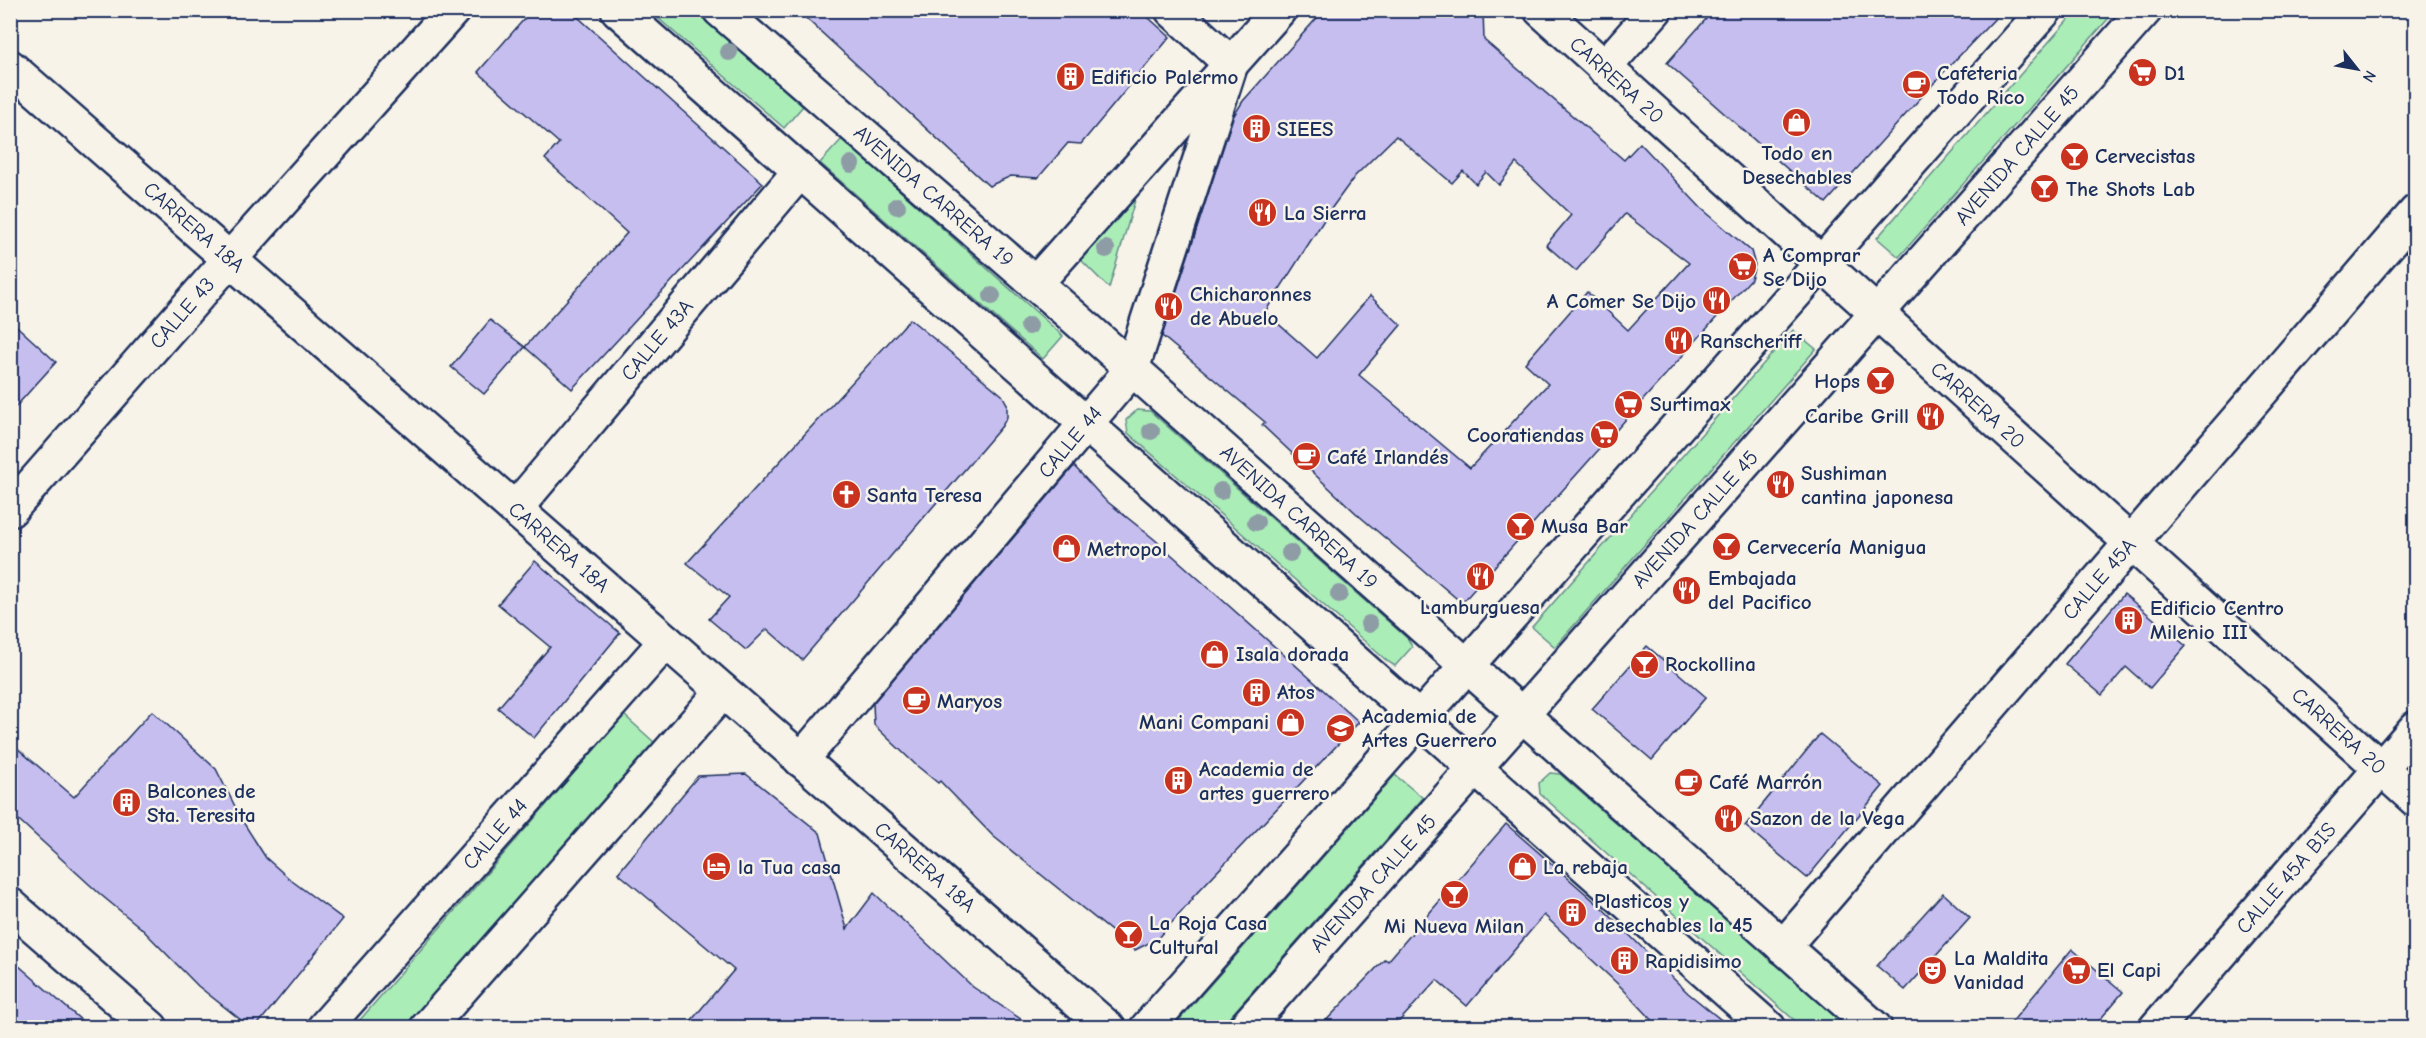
<svg xmlns="http://www.w3.org/2000/svg" width="2426" height="1038" font-family="'Comic Neue',sans-serif">
<rect width="100%" height="100%" fill="#f7f3e8"/>
<filter id="ink" filterUnits="userSpaceOnUse"><feTurbulence type="fractalNoise" baseFrequency=".0167" numOctaves="2"/><feDisplacementMap in="SourceGraphic" scale="12" xChannelSelector="R" yChannelSelector="G"/><feConvolveMatrix kernelMatrix="1 2 1 2 8 2 1 2 1" color-interpolation-filters="sRGB"/></filter>
<g filter="url(#ink)">
<g fill="#abedb7" stroke="#638e8a" stroke-width="1.5">
<polygon points="650,11 695,11 803,106 784,128"/>
<polygon points="2076,11 2115,11 1899,257 1877,238"/>
<polygon points="842,139 1063,336 1043,359 820,163"/>
<polygon points="1138,190 1109,288 1078,257"/>
<polygon points="1793,330 1816,349 1555,647 1532,627"/>
<polygon points="1137,410 1150,411 1408,639 1412,647 1395,666 1387,661 1128,433 1126,420"/>
<polygon points="624,715 655,743 407,1027 353,1028"/>
<polygon points="1550,773 1560,774 1848,1027 1802,1027 1540,794 1539,783"/>
<polygon points="1395,775 1423,798 1221,1027 1173,1027"/>
</g>
<g fill="#c7bef0" stroke="#1b2f5e" stroke-width="1.5" fill-rule="evenodd">
<polygon points="532,10 570,10 763,183 572,389 525,347 627,233 545,159 559,143 478,72"/>
<polygon points="797,10 1140,10 1170,37 1081,144 1068,143 1038,178 1011,176 989,186"/>
<path d="M1324 10H1483L1484 40 1624 160 1640 143 1701 208 1751 251 1755 265 1751 279 1462 603 1358 515 1262 425 1265 422 1162 336 1233 117 1243 101ZM1396 136 1452 183 1463 171 1476 184 1486 172 1499 185 1516 163 1571 215 1546 245 1576 271 1625 214 1689 263 1628 330 1587 292 1525 363 1548 384 1470 468 1359 375 1401 325 1370 296 1317 358 1265 312 1331 209 1355 176Z"/>
<polygon points="1714,10 2003,10 1943,73 1826,203 1667,63"/>
<polygon points="910,319 1002,395 1007,404 1007,417 1002,426 802,660 767,629 746,650 709,619 729,597 687,563"/>
<polygon points="10,320 56,362 10,413"/>
<polygon points="490,320 525,347 484,394 451,367"/>
<polygon points="1074,466 1104,499 1154,539 1359,722 1192,898 1193,899 1157,939 1135,950 993,836 940,781 938,783 916,765 874,725 873,703"/>
<polygon points="535,561 620,633 534,738 498,708 550,647 498,604"/>
<polygon points="2124,594 2186,646 2150,688 2126,667 2102,695 2065,664"/>
<polygon points="1647,646 1706,697 1652,760 1592,709"/>
<polygon points="152,711 216,769 243,822 266,858 292,881 343,919 255,1028 251,1028 198,986 141,928 101,895 10,812 10,742 74,797"/>
<polygon points="1820,734 1883,786 1807,878 1745,826"/>
<polygon points="746,774 820,833 847,929 874,893 973,987 1034,1028 685,1028 734,970 618,873 698,776"/>
<polygon points="1506,824 1601,907 1688,993 1731,1028 1660,1028 1622,988 1544,915 1467,1006 1437,980 1393,1028 1319,1028 1385,959 1388,961"/>
<polygon points="1943,893 1970,918 1905,990 1877,966"/>
<polygon points="2072,949 2123,992 2093,1028 2007,1028"/>
<polygon points="10,958 90,1028 10,1028"/>
</g>
<g fill="none" stroke-linecap="round" stroke-linejoin="round">
<defs>
<g id="street">
<polyline points="1172,10 1231,64"/>
<polyline points="1541,10 2416,800"/>
<polyline points="10,67 1108,1028"/>
<polyline points="1604,68 1655,10"/>
<polyline points="1035,284 1279,10"/>
<polyline points="515,509 800,171"/>
<polyline points="10,510 230,259 453,10"/>
<polyline points="801,760 1132,369 1231,64"/>
<polyline points="10,905 151,1028"/>
<polyline points="1783,947 2416,212"/>
<polyline points="324,1028 666,641"/>
<polyline points="427,1028 723,691"/>
<polyline points="2156,1028 2416,728"/>
</g>
<g id="secondary">
<polyline points="618,10 1769,1028"/>
<polyline points="720,10 1075,318 1875,1028"/>
<polyline points="1147,1028 2045,10"/>
<polyline points="1245,1028 2145,10"/>
</g>
</defs>
<use href="#street" stroke="#1b2f5e" stroke-width="38"/>
<use href="#secondary" stroke="#1b2f5e" stroke-width="38"/>
<use href="#street" stroke="#f7f3e8" stroke-width="33"/>
<use href="#secondary" stroke="#f7f3e8" stroke-width="33"/>
</g>
<g fill="#8e9ca6">
<circle cx="729" cy="52" r="9"/>
<circle cx="851" cy="164" r="9"/>
<circle cx="897" cy="206" r="9"/>
<circle cx="1106" cy="249" r="9"/>
<circle cx="992" cy="296" r="9"/>
<circle cx="1029" cy="326" r="9"/>
<circle cx="1151" cy="431" r="9"/>
<circle cx="1221" cy="491" r="9"/>
<circle cx="1256" cy="522" r="9"/>
<circle cx="1290" cy="553" r="9"/>
<circle cx="1339" cy="594" r="9"/>
<circle cx="1369" cy="624" r="9"/>
</g>
</g>
<defs>
<symbol id="supermarket-disc" viewBox="-11 -11 22 22"><circle r="9.5" fill="#c8321e" stroke="#f7f3e8"/><path d="M-6-5.5h2.5l.6 2H6L4.5 2H-2.5L-4.4-4H-6ZM-1.5 3.2a1.3 1.3 0 1 0 .1 0ZM3 3.2a1.3 1.3 0 1 0 .1 0Z" fill="#fff"/></symbol>
<symbol id="building-disc" viewBox="-11 -11 22 22"><circle r="9.5" fill="#c8321e" stroke="#f7f3e8"/><path d="M-4-6H4V6H1V3H-1V6H-4ZM-2.5-4.3h1.7v1.8h-1.7ZM.8-4.3h1.7v1.8H.8ZM-2.5-1h1.7V.8h-1.7ZM.8-1h1.7V.8H.8Z" fill="#fff"/></symbol>
<symbol id="cafe-disc" viewBox="-11 -11 22 22"><circle r="9.5" fill="#c8321e" stroke="#f7f3e8"/><path d="M-5.5-4.5H6V0H3Q3 3.5 0 3.5H-2.5Q-5.5 3.5-5.5 0ZM3-3.2v2h1.7v-2ZM-6 4.5H4V6H-6Z" fill="#fff"/></symbol>
<symbol id="shop-disc" viewBox="-11 -11 22 22"><circle r="9.5" fill="#c8321e" stroke="#f7f3e8"/><path d="M-5-2.5h2.3a2.7 3.5 0 0 1 5.4 0H5L5.5 6h-11ZM-1.5-2.5h3a1.5 2.3 0 0 0-3 0Z" fill="#fff"/></symbol>
<symbol id="bar-disc" viewBox="-11 -11 22 22"><circle r="9.5" fill="#c8321e" stroke="#f7f3e8"/><path d="M-6-5H6L.8 .8V4.5H3.5V6h-7V4.5H-.8V.8Z" fill="#fff"/></symbol>
<symbol id="restaurant-disc" viewBox="-11 -11 22 22"><circle r="9.5" fill="#c8321e" stroke="#f7f3e8"/><path d="M-5-6h1v4h1v-4h1v4h1v-4h1v5L-1.5 .5V6h-2V.5L-5-1ZM5-6V6H3V1.5H1.5Q1.5-4 5-6Z" fill="#fff"/></symbol>
<symbol id="church-disc" viewBox="-11 -11 22 22"><circle r="9.5" fill="#c8321e" stroke="#f7f3e8"/><path d="M-1.2-6h2.4v3.5h3.3v2.4h-3.3V6h-2.4V-.1h-3.3v-2.4h3.3Z" fill="#fff"/></symbol>
<symbol id="school-disc" viewBox="-11 -11 22 22"><circle r="9.5" fill="#c8321e" stroke="#f7f3e8"/><path d="M0-5L7-2L0 1L-7-2ZM-4 1L0 2.5L4 1V4Q0 6-4 4Z" fill="#fff"/></symbol>
<symbol id="hotel-disc" viewBox="-11 -11 22 22"><circle r="9.5" fill="#c8321e" stroke="#f7f3e8"/><path d="M-6-4.5h1.5V1H6V5H4.5V3h-9V5H-6ZM-4 0a1.8 1.8 0 1 1 3.6 0ZM.5 0V-2.5h3Q6-2.5 6 0Z" fill="#fff"/></symbol>
<symbol id="theatre-disc" viewBox="-11 -11 22 22"><circle r="9.5" fill="#c8321e" stroke="#f7f3e8"/><path d="M-5-5.5Q0-4 5-5.5V0Q5 5 0 6Q-5 5-5 0ZM-3.3-2.5H-1v1.5H-3.3ZM1-2.5H3.3v1.5H1ZM-2.8 1Q0 5.5 2.8 1Z" fill="#fff"/></symbol>
</defs>
<g fill-rule="evenodd">
<use href="#supermarket-disc" x="2126" y="56" width="33" height="33"/>
<use href="#building-disc" x="1054" y="60" width="33" height="33"/>
<use href="#cafe-disc" x="1900" y="68" width="33" height="33"/>
<use href="#shop-disc" x="1780" y="106" width="33" height="33"/>
<use href="#building-disc" x="1240" y="112" width="33" height="33"/>
<use href="#bar-disc" x="2058" y="140" width="33" height="33"/>
<use href="#bar-disc" x="2028" y="172" width="33" height="33"/>
<use href="#restaurant-disc" x="1246" y="196" width="33" height="33"/>
<use href="#supermarket-disc" x="1726" y="250" width="33" height="33"/>
<use href="#restaurant-disc" x="1700" y="284" width="33" height="33"/>
<use href="#restaurant-disc" x="1152" y="290" width="33" height="33"/>
<use href="#restaurant-disc" x="1662" y="324" width="33" height="33"/>
<use href="#bar-disc" x="1864" y="364" width="33" height="33"/>
<use href="#supermarket-disc" x="1612" y="388" width="33" height="33"/>
<use href="#restaurant-disc" x="1914" y="400" width="33" height="33"/>
<use href="#supermarket-disc" x="1588" y="418" width="33" height="33"/>
<use href="#cafe-disc" x="1290" y="440" width="33" height="33"/>
<use href="#restaurant-disc" x="1764" y="468" width="33" height="33"/>
<use href="#church-disc" x="830" y="478" width="33" height="33"/>
<use href="#bar-disc" x="1504" y="510" width="33" height="33"/>
<use href="#bar-disc" x="1710" y="530" width="33" height="33"/>
<use href="#shop-disc" x="1050" y="532" width="33" height="33"/>
<use href="#restaurant-disc" x="1464" y="560" width="33" height="33"/>
<use href="#restaurant-disc" x="1670" y="574" width="33" height="33"/>
<use href="#building-disc" x="2112" y="604" width="33" height="33"/>
<use href="#shop-disc" x="1198" y="638" width="33" height="33"/>
<use href="#bar-disc" x="1628" y="648" width="33" height="33"/>
<use href="#building-disc" x="1240" y="676" width="33" height="33"/>
<use href="#cafe-disc" x="900" y="684" width="33" height="33"/>
<use href="#shop-disc" x="1274" y="706" width="33" height="33"/>
<use href="#school-disc" x="1324" y="712" width="33" height="33"/>
<use href="#building-disc" x="1162" y="764" width="33" height="33"/>
<use href="#cafe-disc" x="1672" y="766" width="33" height="33"/>
<use href="#building-disc" x="110" y="786" width="33" height="33"/>
<use href="#restaurant-disc" x="1712" y="802" width="33" height="33"/>
<use href="#hotel-disc" x="700" y="850" width="33" height="33"/>
<use href="#shop-disc" x="1506" y="850" width="33" height="33"/>
<use href="#bar-disc" x="1438" y="878" width="33" height="33"/>
<use href="#building-disc" x="1556" y="896" width="33" height="33"/>
<use href="#bar-disc" x="1112" y="918" width="33" height="33"/>
<use href="#building-disc" x="1608" y="944" width="33" height="33"/>
<use href="#theatre-disc" x="1916" y="954" width="33" height="33"/>
<use href="#supermarket-disc" x="2060" y="954" width="33" height="33"/>
</g>
<g text-anchor="middle" stroke-width="5" stroke-linejoin="round" paint-order="stroke">
<g font-size="21" font-weight="bold" fill="#1b2f5e" stroke="#f7f3e8" text-anchor="start">
<text x="1937" y="80">Cafeteria<tspan x="1937" dy="24">Todo Rico</tspan></text>
<text x="2164" y="80">D1</text>
<text x="1091" y="84">Edificio Palermo</text>
<text x="1277" y="136">SIEES</text>
<text x="1797" y="160" text-anchor="middle">Todo en<tspan x="1797" dy="24">Desechables</tspan></text>
<text x="2095" y="163">Cervecistas</text>
<text x="2066" y="196">The Shots Lab</text>
<text x="1284" y="220">La Sierra</text>
<text x="1763" y="262">A Comprar<tspan x="1763" dy="24">Se Dijo</tspan></text>
<text x="1190" y="301">Chicharonnes<tspan x="1190" dy="24">de Abuelo</tspan></text>
<text x="1696" y="308" text-anchor="end">A Comer Se Dijo</text>
<text x="1700" y="348">Ranscheriff</text>
<text x="1860" y="388" text-anchor="end">Hops</text>
<text x="1650" y="411">Surtimax</text>
<text x="1909" y="423" text-anchor="end">Caribe Grill</text>
<text x="1584" y="442" text-anchor="end">Cooratiendas</text>
<text x="1327" y="464">Café Irlandés</text>
<text x="1801" y="480">Sushiman<tspan x="1801" dy="24">cantina japonesa</tspan></text>
<text x="867" y="502">Santa Teresa</text>
<text x="1541" y="533">Musa Bar</text>
<text x="1747" y="554">Cervecería Manigua</text>
<text x="1087" y="556">Metropol</text>
<text x="1708" y="585">Embajada<tspan x="1708" dy="24">del Pacifico</tspan></text>
<text x="1480" y="614" text-anchor="middle">Lamburguesa</text>
<text x="2150" y="615">Edificio Centro<tspan x="2150" dy="24">Milenio III</tspan></text>
<text x="1236" y="661">Isala dorada</text>
<text x="1665" y="671">Rockollina</text>
<text x="1277" y="699">Atos</text>
<text x="937" y="708">Maryos</text>
<text x="1362" y="723">Academia de<tspan x="1362" dy="24">Artes Guerrero</tspan></text>
<text x="1269" y="729" text-anchor="end">Mani Compani</text>
<text x="1199" y="776">Academia de<tspan x="1199" dy="24">artes guerrero</tspan></text>
<text x="1709" y="789">Café Marrón</text>
<text x="147" y="798">Balcones de<tspan x="147" dy="24">Sta. Teresita</tspan></text>
<text x="1750" y="825">Sazon de la Vega</text>
<text x="738" y="874">la Tua casa</text>
<text x="1543" y="874">La rebaja</text>
<text x="1594" y="908">Plasticos y<tspan x="1594" dy="24">desechables la 45</tspan></text>
<text x="1149" y="930">La Roja Casa<tspan x="1149" dy="24">Cultural</tspan></text>
<text x="1454" y="933" text-anchor="middle">Mi Nueva Milan</text>
<text x="1954" y="965">La Maldita<tspan x="1954" dy="24">Vanidad</tspan></text>
<text x="1645" y="968">Rapidisimo</text>
<text x="2097" y="977">El Capi</text>
</g>
<g font-size="21" fill="#1b2f5e" stroke="#f7f3e8">
<text transform="translate(1617 80) rotate(42)" y="7">CARRERA 20</text>
<text transform="translate(2017 155) rotate(-49)" y="7">AVENIDA CALLE 45</text>
<text transform="translate(934 196) rotate(41)" y="7">AVENIDA CARRERA 19</text>
<text transform="translate(194 227) rotate(41)" y="7">CARRERA 18A</text>
<text transform="translate(182 313) rotate(-49)" y="7">CALLE 43</text>
<text transform="translate(657 340) rotate(-50)" y="7">CALLE 43A</text>
<text transform="translate(1978 405) rotate(42)" y="7">CARRERA 20</text>
<text transform="translate(1070 442) rotate(-50)" y="7">CALLE 44</text>
<text transform="translate(1299 517) rotate(42)" y="7">AVENIDA CARRERA 19</text>
<text transform="translate(1695 519) rotate(-48)" y="7">AVENIDA CALLE 45</text>
<text transform="translate(559 547) rotate(41)" y="7">CARRERA 18A</text>
<text transform="translate(2099 579) rotate(-49)" y="7">CALLE 45A</text>
<text transform="translate(2339 731) rotate(42)" y="7">CARRERA 20</text>
<text transform="translate(495 834) rotate(-49)" y="7">CALLE 44</text>
<text transform="translate(925 867) rotate(41)" y="7">CARRERA 18A</text>
<text transform="translate(2286 878) rotate(-49)" y="7">CALLE 45A BIS</text>
<text transform="translate(1373 883) rotate(-48)" y="7">AVENIDA CALLE 45</text>
</g>
</g>
<rect width="2426" height="1038" fill="none" stroke="#f7f3e8" stroke-width="36"/>
<rect x="18" y="18" width="2390" height="1002" fill="none" stroke="#1b2f5e" stroke-width="2" filter="url(#ink)"/>
<g transform="translate(2357 69) rotate(121)" stroke="#f7f3e8" stroke-width="4.5" paint-order="stroke">
<path d="M0-4.5L10 22L0 15L-10 22Z" fill="#1b2f5e"/>
<text y="-9" font-size="16" font-weight="bold" text-anchor="middle" fill="#1b2f5e">N</text>
</g>
</svg>
